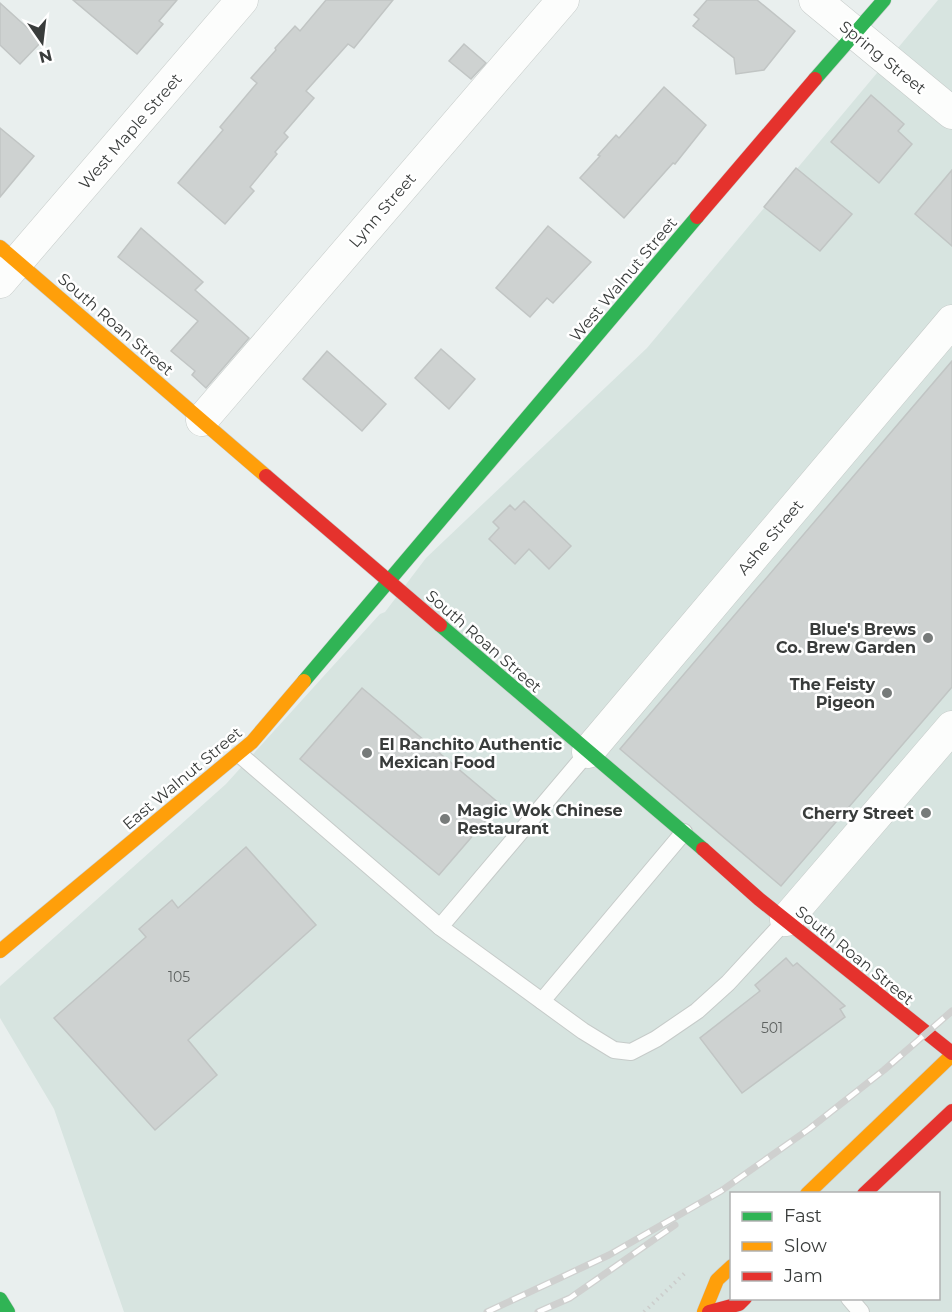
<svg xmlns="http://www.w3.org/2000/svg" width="952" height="1312" font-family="Montserrat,sans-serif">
<rect width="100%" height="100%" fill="#e9efee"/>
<path fill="#d7e4e0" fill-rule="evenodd" d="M938 0H952V1312H124L54 1109 0 1018V986L226 784 380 614 385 612 426 558 647 348ZM732 1194H938V1298H732Z"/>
<g fill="#ced2d1" stroke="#c1c5c4" stroke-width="1.5">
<polygon points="73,0 177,0 159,21 163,24 137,54"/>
<polygon points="326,0 393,0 354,48 348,44 306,91 314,98 284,133 288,137 275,152 277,154 250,187 254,191 225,224 178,183 223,130 220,127 257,83 251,78 276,50 275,48 295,26 300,31"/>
<polygon points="707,0 757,0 795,31 764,70 736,74 734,58 693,26 699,19 694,15"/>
<polygon points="0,3 42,41 20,64 0,45"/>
<polygon points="464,44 486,63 471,79 449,61"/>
<polygon points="664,87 706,125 675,164 673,163 624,218 580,178 600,156 598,155 616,135 619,138"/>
<polygon points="871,95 904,124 898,131 912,144 879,183 831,142"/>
<polygon points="0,128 34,156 0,197"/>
<polygon points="796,168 852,214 820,251 764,207"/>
<polygon points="952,170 952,246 915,214"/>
<polygon points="548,226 591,262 553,303 547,298 530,317 496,288"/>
<polygon points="141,228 203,282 195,290 249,338 206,388 192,375 195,371 171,351 198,321 118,257"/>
<polygon points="441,349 475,379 449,409 415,378"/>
<polygon points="327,351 386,404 362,431 303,379"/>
<polygon points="952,361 952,687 781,886 620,749"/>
<polygon points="524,501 571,546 549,569 529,549 515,564 489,539 499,528 493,522 510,505 515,510"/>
<polygon points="362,688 500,804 439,875 300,759"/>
<polygon points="246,847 316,925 188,1040 217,1075 155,1130 54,1018 146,937 139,929 172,900 178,908"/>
<polygon points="786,958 793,966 797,963 845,1006 840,1009 845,1017 742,1093 700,1038 760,991 755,985"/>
</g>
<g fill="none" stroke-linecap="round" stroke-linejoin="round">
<defs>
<g id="lane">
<polyline points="239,754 440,927 583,1031 614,1050 631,1052 656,1039 697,1011 728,983 786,920"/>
<polyline points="440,927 588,752"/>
<polyline points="542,1001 684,832"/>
<polyline points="849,1298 861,1312"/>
</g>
<g id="street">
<polyline points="815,0 952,113"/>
<polyline points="0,282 242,0"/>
<polyline points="202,420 563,0"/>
<polyline points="588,752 952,321"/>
<polyline points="786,920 952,727"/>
</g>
<g id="fast">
<polyline points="815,79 884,0"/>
<polyline points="440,625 703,849"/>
<polyline points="304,681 697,217"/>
<polyline points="0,1299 8,1312"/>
</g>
<g id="slow">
<polyline points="0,247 266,476"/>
<polyline points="0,951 252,742 304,681"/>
<polyline points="807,1194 952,1055"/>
<polyline points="704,1312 717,1280 732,1266"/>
</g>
<g id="jam">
<polyline points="697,217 815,79"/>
<polyline points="266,476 440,625"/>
<polyline points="703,849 759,899 952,1053"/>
<polyline points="864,1194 952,1111"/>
<polyline points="709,1312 739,1304 745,1298"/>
</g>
</defs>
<use href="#lane" stroke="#c6cbc9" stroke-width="18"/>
<use href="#street" stroke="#c6cbc9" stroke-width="33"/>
<use href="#fast" stroke="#c6cbc9" stroke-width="15"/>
<use href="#slow" stroke="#c6cbc9" stroke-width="15"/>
<use href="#jam" stroke="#c6cbc9" stroke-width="15"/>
<polyline stroke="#cccdcc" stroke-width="4" stroke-dasharray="1.5 4.5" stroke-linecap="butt" points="644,1312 685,1273"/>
<use href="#lane" stroke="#fcfdfc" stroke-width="16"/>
<use href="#street" stroke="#fcfdfc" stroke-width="32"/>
<use href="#fast" stroke="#30b455" stroke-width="14"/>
<use href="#slow" stroke="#ff9f0a" stroke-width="14"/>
<use href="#jam" stroke="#e5322d" stroke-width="14"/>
<defs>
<g id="rail">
<polyline points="487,1312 609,1255 721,1191 809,1129 884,1070 952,1011"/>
<polyline points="538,1312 570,1298 675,1225"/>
</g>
</defs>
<use href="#rail" stroke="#cfd0cf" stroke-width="7"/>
<use href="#rail" stroke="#fff" stroke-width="4.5" stroke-dasharray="14" stroke-linecap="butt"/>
</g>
<g fill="#777b7a" stroke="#fff" stroke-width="2">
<circle cx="928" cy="638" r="6"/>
<circle cx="887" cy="693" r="6"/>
<circle cx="367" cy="753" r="6"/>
<circle cx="926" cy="813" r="6"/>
<circle cx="445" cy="819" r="6"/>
</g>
<g text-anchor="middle" stroke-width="5" stroke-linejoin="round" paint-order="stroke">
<g font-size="14" fill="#5e6260">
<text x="179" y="982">105</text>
<text x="772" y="1033">501</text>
</g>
<g font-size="16" fill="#393c3b" stroke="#fff">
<text transform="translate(883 57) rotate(39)" y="6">Spring Street</text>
<text transform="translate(130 131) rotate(-49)" y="6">West Maple Street</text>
<text transform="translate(382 210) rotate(-49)" y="6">Lynn Street</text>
<text transform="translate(623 279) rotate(-50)" y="6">West Walnut Street</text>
<text transform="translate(116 324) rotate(41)" y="6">South Roan Street</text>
<text transform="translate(770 537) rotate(-50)" y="6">Ashe Street</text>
<text transform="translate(484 641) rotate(41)" y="6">South Roan Street</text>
<text transform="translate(182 778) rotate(-40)" y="6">East Walnut Street</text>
<text transform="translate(855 955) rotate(39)" y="6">South Roan Street</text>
</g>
<g font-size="16" font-weight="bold" fill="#393c3b" stroke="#fff" text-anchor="end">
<text x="916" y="635">Blue's Brews<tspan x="916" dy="18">Co. Brew Garden</tspan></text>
<text x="875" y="690">The Feisty<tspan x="875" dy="18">Pigeon</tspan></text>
<text x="379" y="750" text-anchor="start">El Ranchito Authentic<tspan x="379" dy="18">Mexican Food</tspan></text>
<text x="457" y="816" text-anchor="start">Magic Wok Chinese<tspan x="457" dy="18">Restaurant</tspan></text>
<text x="914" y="819">Cherry Street</text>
</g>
</g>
<rect x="730" y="1192" width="210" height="108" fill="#ffffff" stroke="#b0b1b1" stroke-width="1.5"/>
<rect x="742" y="1212" width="30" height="9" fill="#30b455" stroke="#b0b1b1" stroke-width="1.5"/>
<text x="784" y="1222" font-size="18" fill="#393c3b">Fast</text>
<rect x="742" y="1242" width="30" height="9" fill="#ff9f0a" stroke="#b0b1b1" stroke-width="1.5"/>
<text x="784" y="1252" font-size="18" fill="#393c3b">Slow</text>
<rect x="742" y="1272" width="30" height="9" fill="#e5322d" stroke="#b0b1b1" stroke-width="1.5"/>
<text x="784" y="1282" font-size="18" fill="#393c3b">Jam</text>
<g transform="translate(42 42) rotate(166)" stroke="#ffffff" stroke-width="4.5" paint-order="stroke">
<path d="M0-4.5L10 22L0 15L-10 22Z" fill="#393c3b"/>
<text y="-9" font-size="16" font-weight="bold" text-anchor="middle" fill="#393c3b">N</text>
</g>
</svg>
